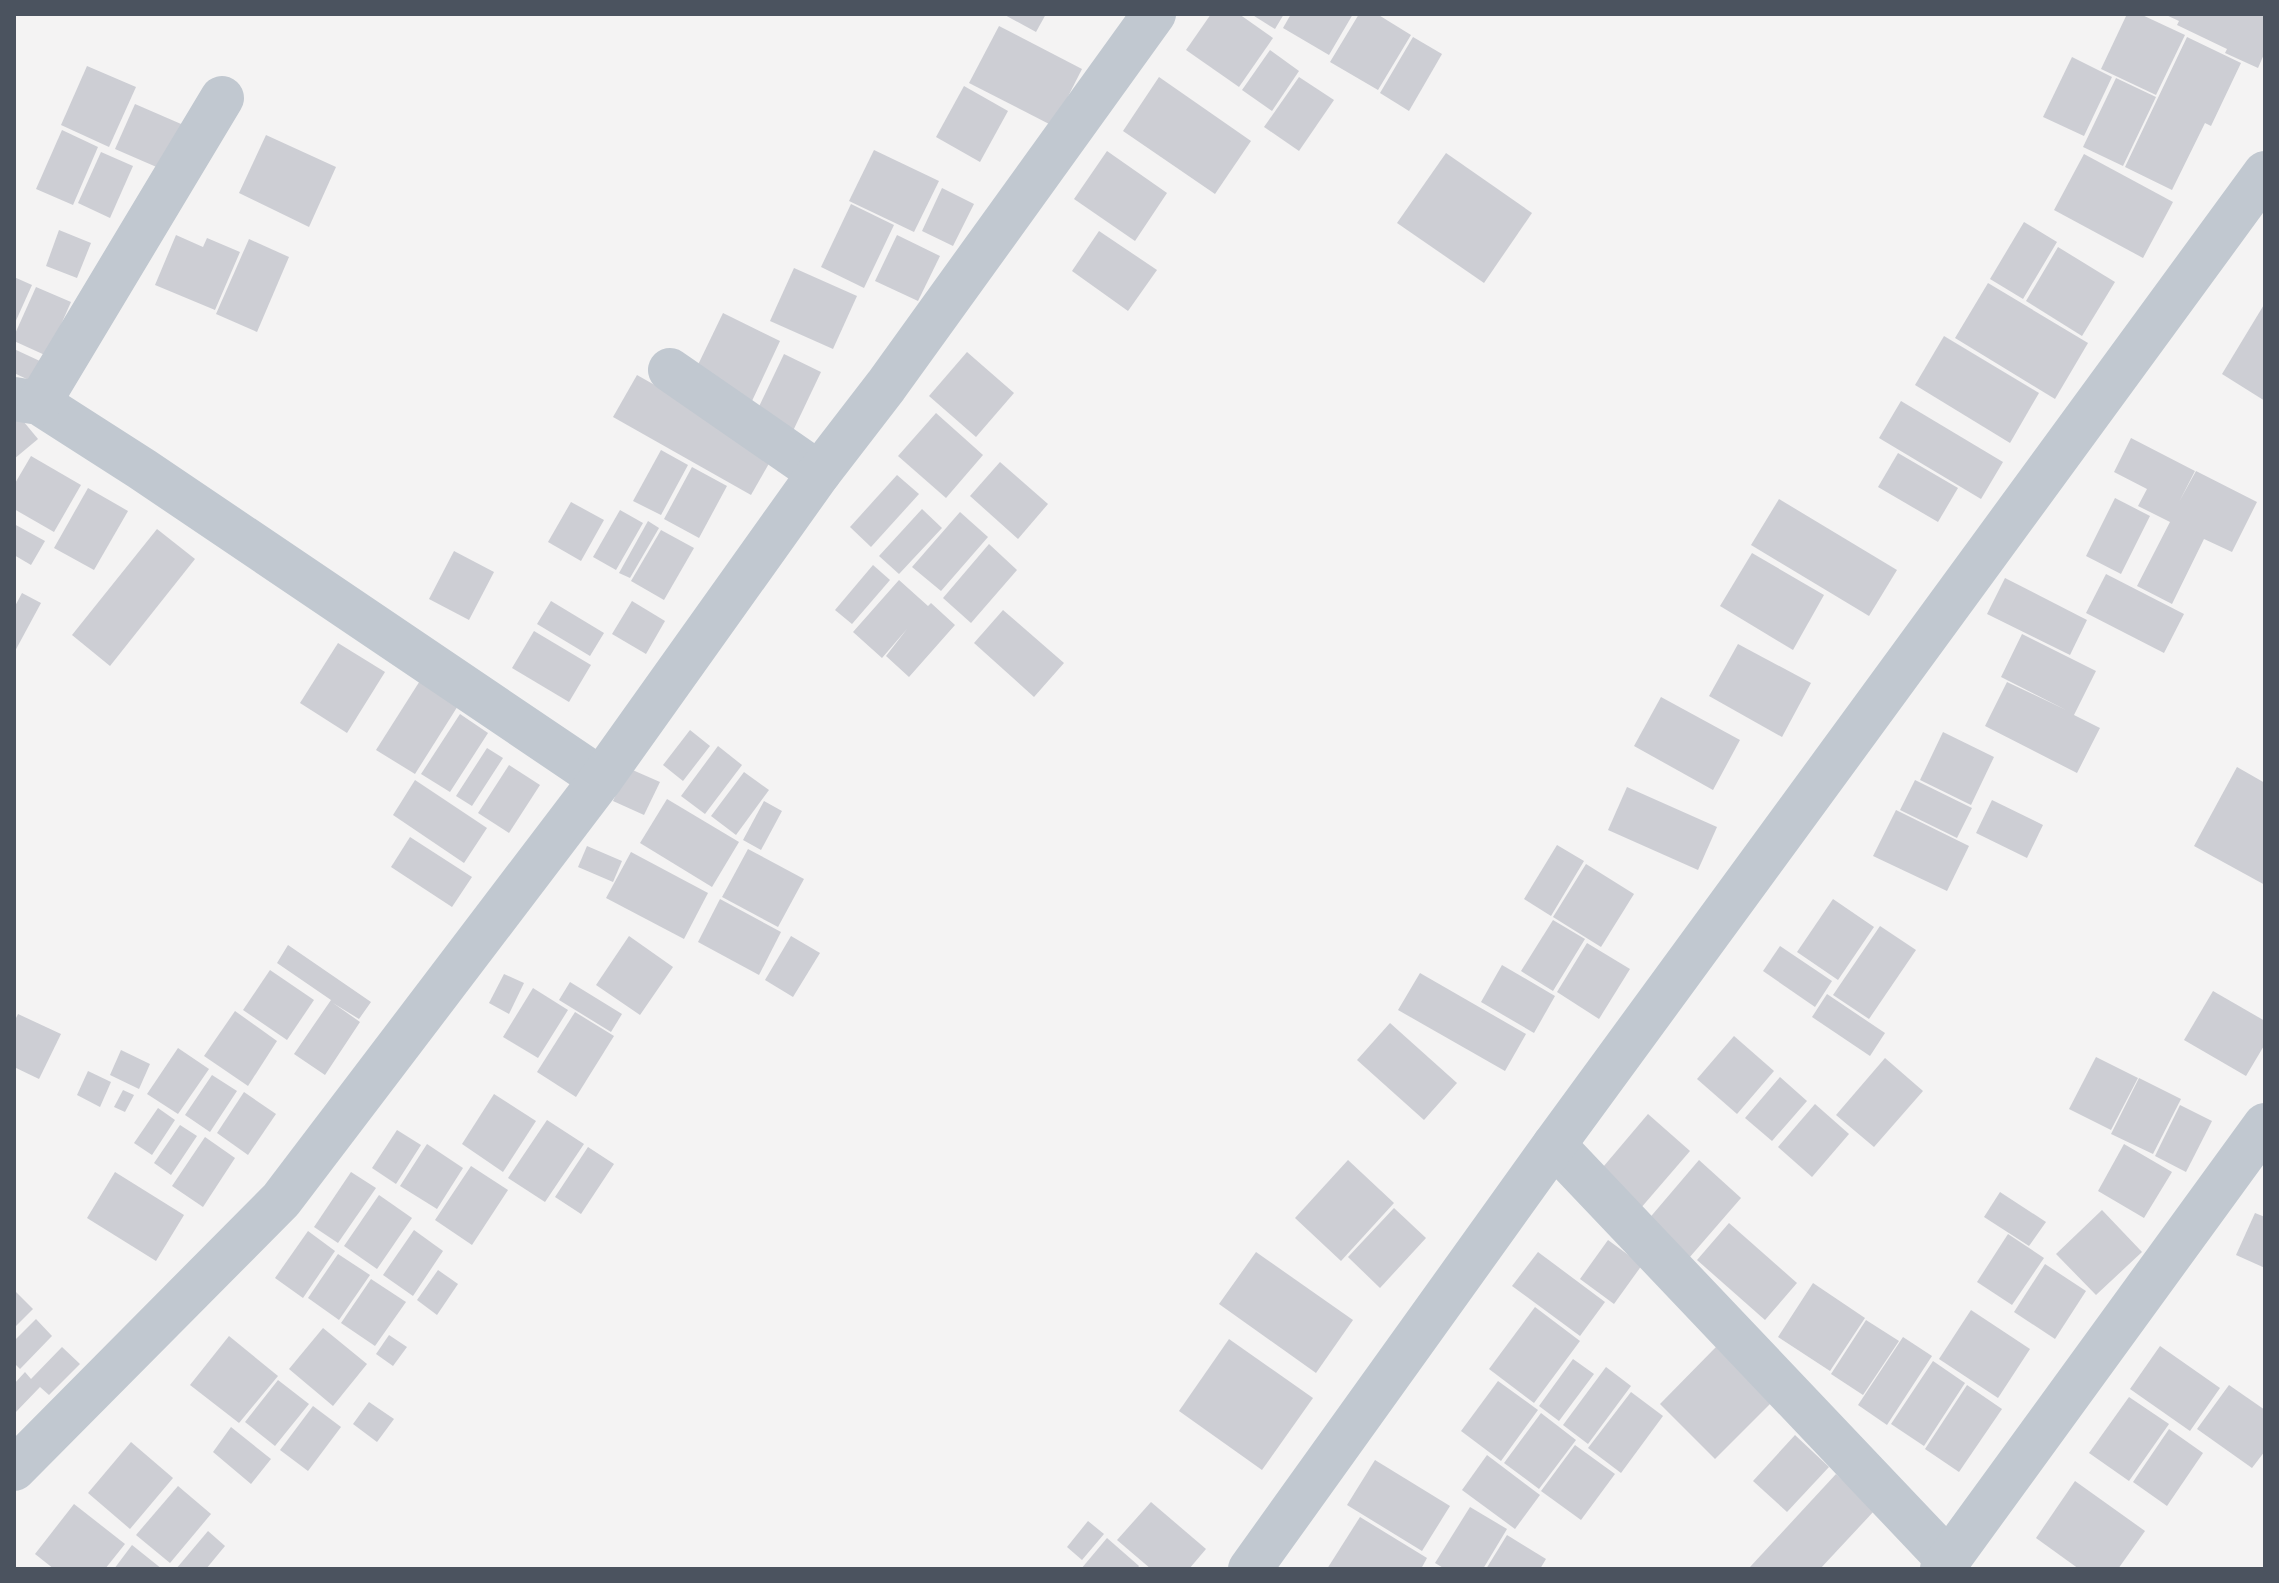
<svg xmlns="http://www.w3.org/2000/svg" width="2279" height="1583" font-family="Cabin,sans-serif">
<rect width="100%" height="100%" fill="#f4f3f3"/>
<g fill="#cdced4">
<polygon points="1003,14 1046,14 1036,32"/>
<polygon points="1211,14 1239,14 1273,38 1239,87 1186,50"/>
<polygon points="1251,14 1284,14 1275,29"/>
<polygon points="1291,14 1353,14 1329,55 1283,28"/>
<polygon points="1359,14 1377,14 1411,35 1378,90 1330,62"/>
<polygon points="2127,14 2140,14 2185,35 2156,95 2101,69"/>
<polygon points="2164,14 2265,14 2265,52 2258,68 2225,53 2227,49 2177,25 2179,21"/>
<polygon points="999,26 1082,69 1053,126 969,83"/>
<polygon points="1413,37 1442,54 1409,111 1380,93"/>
<polygon points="2187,37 2241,63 2211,126 2205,123 2172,190 2125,167"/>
<polygon points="1270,50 1299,71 1272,111 1242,90"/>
<polygon points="2072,57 2112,77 2084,136 2043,117"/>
<polygon points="87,66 136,87 109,147 61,125"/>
<polygon points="1159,77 1251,141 1215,194 1123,131"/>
<polygon points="1299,77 1334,100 1299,151 1264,127"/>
<polygon points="2116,78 2156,97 2123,166 2083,147"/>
<polygon points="964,86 1008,111 980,162 936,137"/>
<polygon points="135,104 188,127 168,172 115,149"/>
<polygon points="62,130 98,147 73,205 36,189"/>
<polygon points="266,135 336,167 309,227 239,193"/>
<polygon points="874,150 939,181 914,232 849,201"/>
<polygon points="1107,151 1167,193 1135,241 1074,199"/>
<polygon points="101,152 133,166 110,218 78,203"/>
<polygon points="1446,153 1532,213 1484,283 1397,223"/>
<polygon points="2084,154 2173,202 2143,258 2054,210"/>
<polygon points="942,188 974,204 953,246 922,231"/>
<polygon points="851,204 894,225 864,288 821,267"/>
<polygon points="2024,222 2057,242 2023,299 1990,279"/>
<polygon points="59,230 91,243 77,278 46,266"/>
<polygon points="1099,231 1157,270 1128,311 1072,271"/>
<polygon points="176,235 203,247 207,238 240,252 215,310 155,285"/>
<polygon points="897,235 940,256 918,301 875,281"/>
<polygon points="249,239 289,257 257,332 216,314"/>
<polygon points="2058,247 2115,282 2082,336 2026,301"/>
<polygon points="794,268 857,296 833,349 770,321"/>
<polygon points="14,277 32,285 14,325"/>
<polygon points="1988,283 2088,343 2055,399 1955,338"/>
<polygon points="36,287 71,302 47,356 14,341 14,336"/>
<polygon points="2265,303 2265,401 2222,374"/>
<polygon points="723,313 780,341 752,401 694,373"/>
<polygon points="1944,336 2039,393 2010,443 1915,385"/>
<polygon points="14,349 42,362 33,382 14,373"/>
<polygon points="967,352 1014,393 976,437 929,396"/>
<polygon points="784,354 821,372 792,433 755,415"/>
<polygon points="637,375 775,453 751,495 613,417"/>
<polygon points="1901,401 2003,462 1981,499 1879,438"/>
<polygon points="14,410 38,439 14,459"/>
<polygon points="936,413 983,455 946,498 898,456"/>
<polygon points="2131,438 2195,471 2179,502 2196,471 2257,502 2232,552 2204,539 2172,604 2137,586 2170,522 2138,506 2147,489 2114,472"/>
<polygon points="661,450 688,465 661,515 633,501"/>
<polygon points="1898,453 1958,488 1938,522 1878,487"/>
<polygon points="31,456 81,485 54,532 14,509 14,485"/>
<polygon points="1000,462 1048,504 1018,539 970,496"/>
<polygon points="692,467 727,486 699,538 664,519"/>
<polygon points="897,475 919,494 871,547 850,527"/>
<polygon points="88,488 128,511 94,570 54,548"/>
<polygon points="2115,498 2150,516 2121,574 2086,556"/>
<polygon points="1779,499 1897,570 1869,616 1751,545"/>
<polygon points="571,502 604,520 581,561 548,542"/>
<polygon points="922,509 942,528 899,574 879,556"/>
<polygon points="620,510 643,523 616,570 593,557"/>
<polygon points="960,512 988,537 941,591 912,567"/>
<polygon points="648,521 659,528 630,578 619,573"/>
<polygon points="14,524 45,541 31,565 14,555"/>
<polygon points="157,529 195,559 110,666 72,635"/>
<polygon points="661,530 694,548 664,600 631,581"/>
<polygon points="989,544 1017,570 971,623 943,598"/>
<polygon points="454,551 494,572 469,620 429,599"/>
<polygon points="1752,553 1824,595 1793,650 1720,606"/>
<polygon points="873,565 890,580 852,624 835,610"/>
<polygon points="2106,574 2184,614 2164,653 2086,613"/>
<polygon points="2005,578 2087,620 2070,655 1987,614"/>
<polygon points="899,580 928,606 931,603 955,625 909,677 886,656 907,629 882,658 853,632"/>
<polygon points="22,593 41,603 14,653 14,608"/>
<polygon points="551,601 604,633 590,656 537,624"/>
<polygon points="632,601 665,621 646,654 612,634"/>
<polygon points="1003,610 1064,663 1034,697 974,643"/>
<polygon points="534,631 591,665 569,702 512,668"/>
<polygon points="2022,634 2096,671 2074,715 2100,728 2077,773 1985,726 2007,682 2066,710 2001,677"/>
<polygon points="338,643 385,672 347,733 300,703"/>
<polygon points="1738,644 1811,683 1782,737 1709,696"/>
<polygon points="423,676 461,701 415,774 376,750"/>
<polygon points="1661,697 1740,740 1713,790 1634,746"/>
<polygon points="460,714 488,733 450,792 421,774"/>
<polygon points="690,730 710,746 683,781 663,765"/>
<polygon points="1943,732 1994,757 1971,805 1920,780"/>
<polygon points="718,746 742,765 705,814 681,796"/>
<polygon points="487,748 503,758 472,806 456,796"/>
<polygon points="509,765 540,785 509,833 478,813"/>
<polygon points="2237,767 2265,783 2265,885 2194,846"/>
<polygon points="628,768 660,782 644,815 613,801"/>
<polygon points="744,772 769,790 736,835 711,816"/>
<polygon points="415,780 487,828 464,863 393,815"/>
<polygon points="1915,780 1972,808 1957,838 1900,810"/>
<polygon points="1627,787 1717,827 1698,870 1608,830"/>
<polygon points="667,799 739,842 712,887 640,843"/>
<polygon points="1992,800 2043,825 2027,858 1976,833"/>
<polygon points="764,801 782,811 761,850 743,840"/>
<polygon points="1896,810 1969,846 1947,891 1873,856"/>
<polygon points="410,837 472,877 452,907 391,867"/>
<polygon points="1557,845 1584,861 1551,916 1524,899"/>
<polygon points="587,846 622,861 613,882 578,867"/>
<polygon points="748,849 804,879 778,927 722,897"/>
<polygon points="631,852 708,893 684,939 606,898"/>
<polygon points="1586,864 1634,894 1601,947 1553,917"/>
<polygon points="720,899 781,932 759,975 698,942"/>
<polygon points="1833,899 1874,927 1838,980 1797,952"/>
<polygon points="1553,920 1585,939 1553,991 1521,971"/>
<polygon points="1880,926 1916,950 1869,1019 1833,995"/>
<polygon points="629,936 673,967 640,1015 596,985"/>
<polygon points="791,936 820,953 793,997 765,980"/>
<polygon points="1587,943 1630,969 1599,1019 1557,992"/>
<polygon points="288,945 371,1002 359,1019 333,1003 360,1022 325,1075 294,1054 331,1000 277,963"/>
<polygon points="1780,946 1832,981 1815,1007 1763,971"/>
<polygon points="1502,965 1555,996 1534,1033 1481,1002"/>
<polygon points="270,970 314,1000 287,1040 243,1010"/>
<polygon points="1420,973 1526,1034 1505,1071 1398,1010"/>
<polygon points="504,974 524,983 509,1014 489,1003"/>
<polygon points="570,982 622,1014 611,1032 559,1000"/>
<polygon points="533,988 568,1010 538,1058 503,1037"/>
<polygon points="2213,991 2265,1021 2265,1044 2246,1076 2184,1040"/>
<polygon points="1827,994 1885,1033 1870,1056 1812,1017"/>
<polygon points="235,1011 277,1041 248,1086 204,1056"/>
<polygon points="575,1012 614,1036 576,1097 537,1072"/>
<polygon points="18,1014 61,1034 39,1079 14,1067 14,1022"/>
<polygon points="1390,1023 1457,1083 1424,1120 1357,1060"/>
<polygon points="1734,1036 1774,1071 1737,1114 1697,1079"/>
<polygon points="178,1048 209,1069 178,1114 147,1094"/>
<polygon points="121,1050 150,1064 139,1089 110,1075"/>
<polygon points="2096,1057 2138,1078 2111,1130 2069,1109"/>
<polygon points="1885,1058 1923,1091 1874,1147 1836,1115"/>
<polygon points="88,1071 111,1082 100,1107 77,1095"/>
<polygon points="212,1075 237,1091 210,1132 185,1115"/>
<polygon points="1780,1077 1807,1101 1772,1141 1745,1118"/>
<polygon points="2139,1078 2181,1099 2153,1154 2111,1134"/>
<polygon points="123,1090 134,1095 125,1112 114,1107"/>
<polygon points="244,1092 276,1114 248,1155 217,1133"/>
<polygon points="494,1094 536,1121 503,1172 462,1144"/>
<polygon points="1815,1104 1849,1134 1812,1177 1778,1147"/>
<polygon points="2180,1105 2212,1121 2186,1172 2155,1156"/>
<polygon points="158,1108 175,1120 152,1155 134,1143"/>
<polygon points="1648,1114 1690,1151 1640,1209 1598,1173"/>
<polygon points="547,1120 584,1144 545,1202 508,1178"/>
<polygon points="180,1125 197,1136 171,1175 154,1163"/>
<polygon points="397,1130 421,1145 396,1184 372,1168"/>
<polygon points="205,1137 235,1158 203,1207 172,1186"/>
<polygon points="427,1144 463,1168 437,1209 400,1186"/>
<polygon points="2124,1144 2172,1172 2144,1218 2098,1191"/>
<polygon points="588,1147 614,1164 581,1214 555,1197"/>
<polygon points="1348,1160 1394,1203 1341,1261 1295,1218"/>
<polygon points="1699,1160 1741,1198 1689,1258 1647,1221"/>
<polygon points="471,1166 508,1190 472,1245 435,1220"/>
<polygon points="115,1172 184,1215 156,1261 87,1218"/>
<polygon points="351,1172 376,1188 338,1243 314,1227"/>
<polygon points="2000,1192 2046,1222 2029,1246 1984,1217"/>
<polygon points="379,1195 412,1218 377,1269 344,1246"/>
<polygon points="1394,1208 1426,1238 1380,1288 1348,1257"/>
<polygon points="2102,1210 2142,1252 2096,1295 2056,1254"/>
<polygon points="2255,1213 2265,1217 2265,1268 2236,1255"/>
<polygon points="1729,1223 1797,1283 1765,1320 1697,1260"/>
<polygon points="414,1230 443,1251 413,1296 383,1275"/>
<polygon points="308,1231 335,1251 303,1298 275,1278"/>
<polygon points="2008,1234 2044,1258 2012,1305 1977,1282"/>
<polygon points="1608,1240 1642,1265 1614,1304 1580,1279"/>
<polygon points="1256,1252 1353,1320 1316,1373 1219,1304"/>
<polygon points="1538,1252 1605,1302 1580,1336 1512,1286"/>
<polygon points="338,1254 370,1275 339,1320 308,1298"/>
<polygon points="2045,1264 2086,1291 2055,1339 2014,1312"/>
<polygon points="438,1270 458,1284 437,1315 417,1300"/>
<polygon points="371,1279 406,1302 375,1346 341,1323"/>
<polygon points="1813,1283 1865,1318 1830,1371 1778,1337"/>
<polygon points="14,1290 33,1309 14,1328"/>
<polygon points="1535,1307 1580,1341 1534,1403 1489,1369"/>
<polygon points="1971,1310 2030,1349 1998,1398 1939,1359"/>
<polygon points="36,1319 52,1336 20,1369 14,1363 14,1341"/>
<polygon points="1866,1320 1899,1341 1863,1395 1831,1374"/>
<polygon points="323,1328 367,1364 333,1406 289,1369"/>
<polygon points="389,1335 407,1347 393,1366 376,1354"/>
<polygon points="229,1336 278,1376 239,1423 190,1385"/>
<polygon points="1903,1337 1932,1356 1887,1425 1858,1405"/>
<polygon points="1229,1339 1313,1398 1262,1470 1179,1411"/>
<polygon points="2160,1346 2220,1388 2190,1431 2130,1389"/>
<polygon points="62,1347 80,1364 49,1395 40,1387 14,1414 14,1384 25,1372 31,1379"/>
<polygon points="1716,1347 1772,1402 1715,1459 1660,1404"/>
<polygon points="1573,1359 1594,1374 1559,1421 1539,1406"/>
<polygon points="1933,1361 1965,1383 1924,1446 1891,1424"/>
<polygon points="1606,1367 1631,1386 1588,1444 1563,1425"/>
<polygon points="278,1380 309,1404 275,1446 245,1422"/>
<polygon points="1498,1381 1538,1410 1501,1461 1461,1431"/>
<polygon points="1967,1385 2002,1409 1959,1472 1925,1449"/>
<polygon points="2229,1385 2265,1410 2265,1451 2252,1468 2197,1429"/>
<polygon points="1631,1392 1663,1416 1621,1473 1588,1448"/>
<polygon points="2129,1397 2169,1424 2129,1481 2089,1453"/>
<polygon points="369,1402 394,1419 377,1442 353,1424"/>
<polygon points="313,1406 341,1427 308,1471 280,1450"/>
<polygon points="1541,1413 1576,1440 1539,1489 1504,1463"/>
<polygon points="231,1427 271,1459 251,1484 213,1452"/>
<polygon points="2169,1429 2203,1453 2167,1506 2133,1482"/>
<polygon points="1795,1435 1829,1467 1787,1512 1753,1481"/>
<polygon points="131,1442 173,1478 130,1529 88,1493"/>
<polygon points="1575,1445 1615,1474 1581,1520 1541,1491"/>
<polygon points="1487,1455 1540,1495 1515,1529 1462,1490"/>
<polygon points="1375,1460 1450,1506 1422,1551 1347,1505"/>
<polygon points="1836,1474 1875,1510 1820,1569 1753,1569 1750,1567"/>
<polygon points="2075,1481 2145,1531 2118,1569 2079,1569 2036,1538"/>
<polygon points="178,1486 211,1514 170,1563 136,1535"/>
<polygon points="1151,1502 1206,1549 1189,1569 1151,1569 1117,1540"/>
<polygon points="74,1504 125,1544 105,1569 54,1569 35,1554"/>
<polygon points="1470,1507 1507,1529 1483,1569 1445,1569 1435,1563"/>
<polygon points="1360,1517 1427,1558 1421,1569 1327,1569"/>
<polygon points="1088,1521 1104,1534 1082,1560 1067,1547"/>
<polygon points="208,1531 225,1546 206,1569 176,1569"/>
<polygon points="1507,1535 1546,1559 1540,1569 1486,1569"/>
<polygon points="1107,1538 1139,1566 1137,1569 1081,1569"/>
<polygon points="132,1545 162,1569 114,1569"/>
</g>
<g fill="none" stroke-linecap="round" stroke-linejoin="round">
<g stroke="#c1c8d0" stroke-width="44">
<polyline points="670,370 819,473"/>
<polyline points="14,399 39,403 142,469 601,779"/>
<polyline points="39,403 222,98"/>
<polyline points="1554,1145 1949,1561"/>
<polyline points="14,1469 281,1200 601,779 819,473 886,386 1154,14"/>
<polyline points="1250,1569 1554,1145 2265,173"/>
<polyline points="1942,1569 2265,1125"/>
</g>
</g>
<rect width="2279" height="1583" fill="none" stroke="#4b535f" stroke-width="32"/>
</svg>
